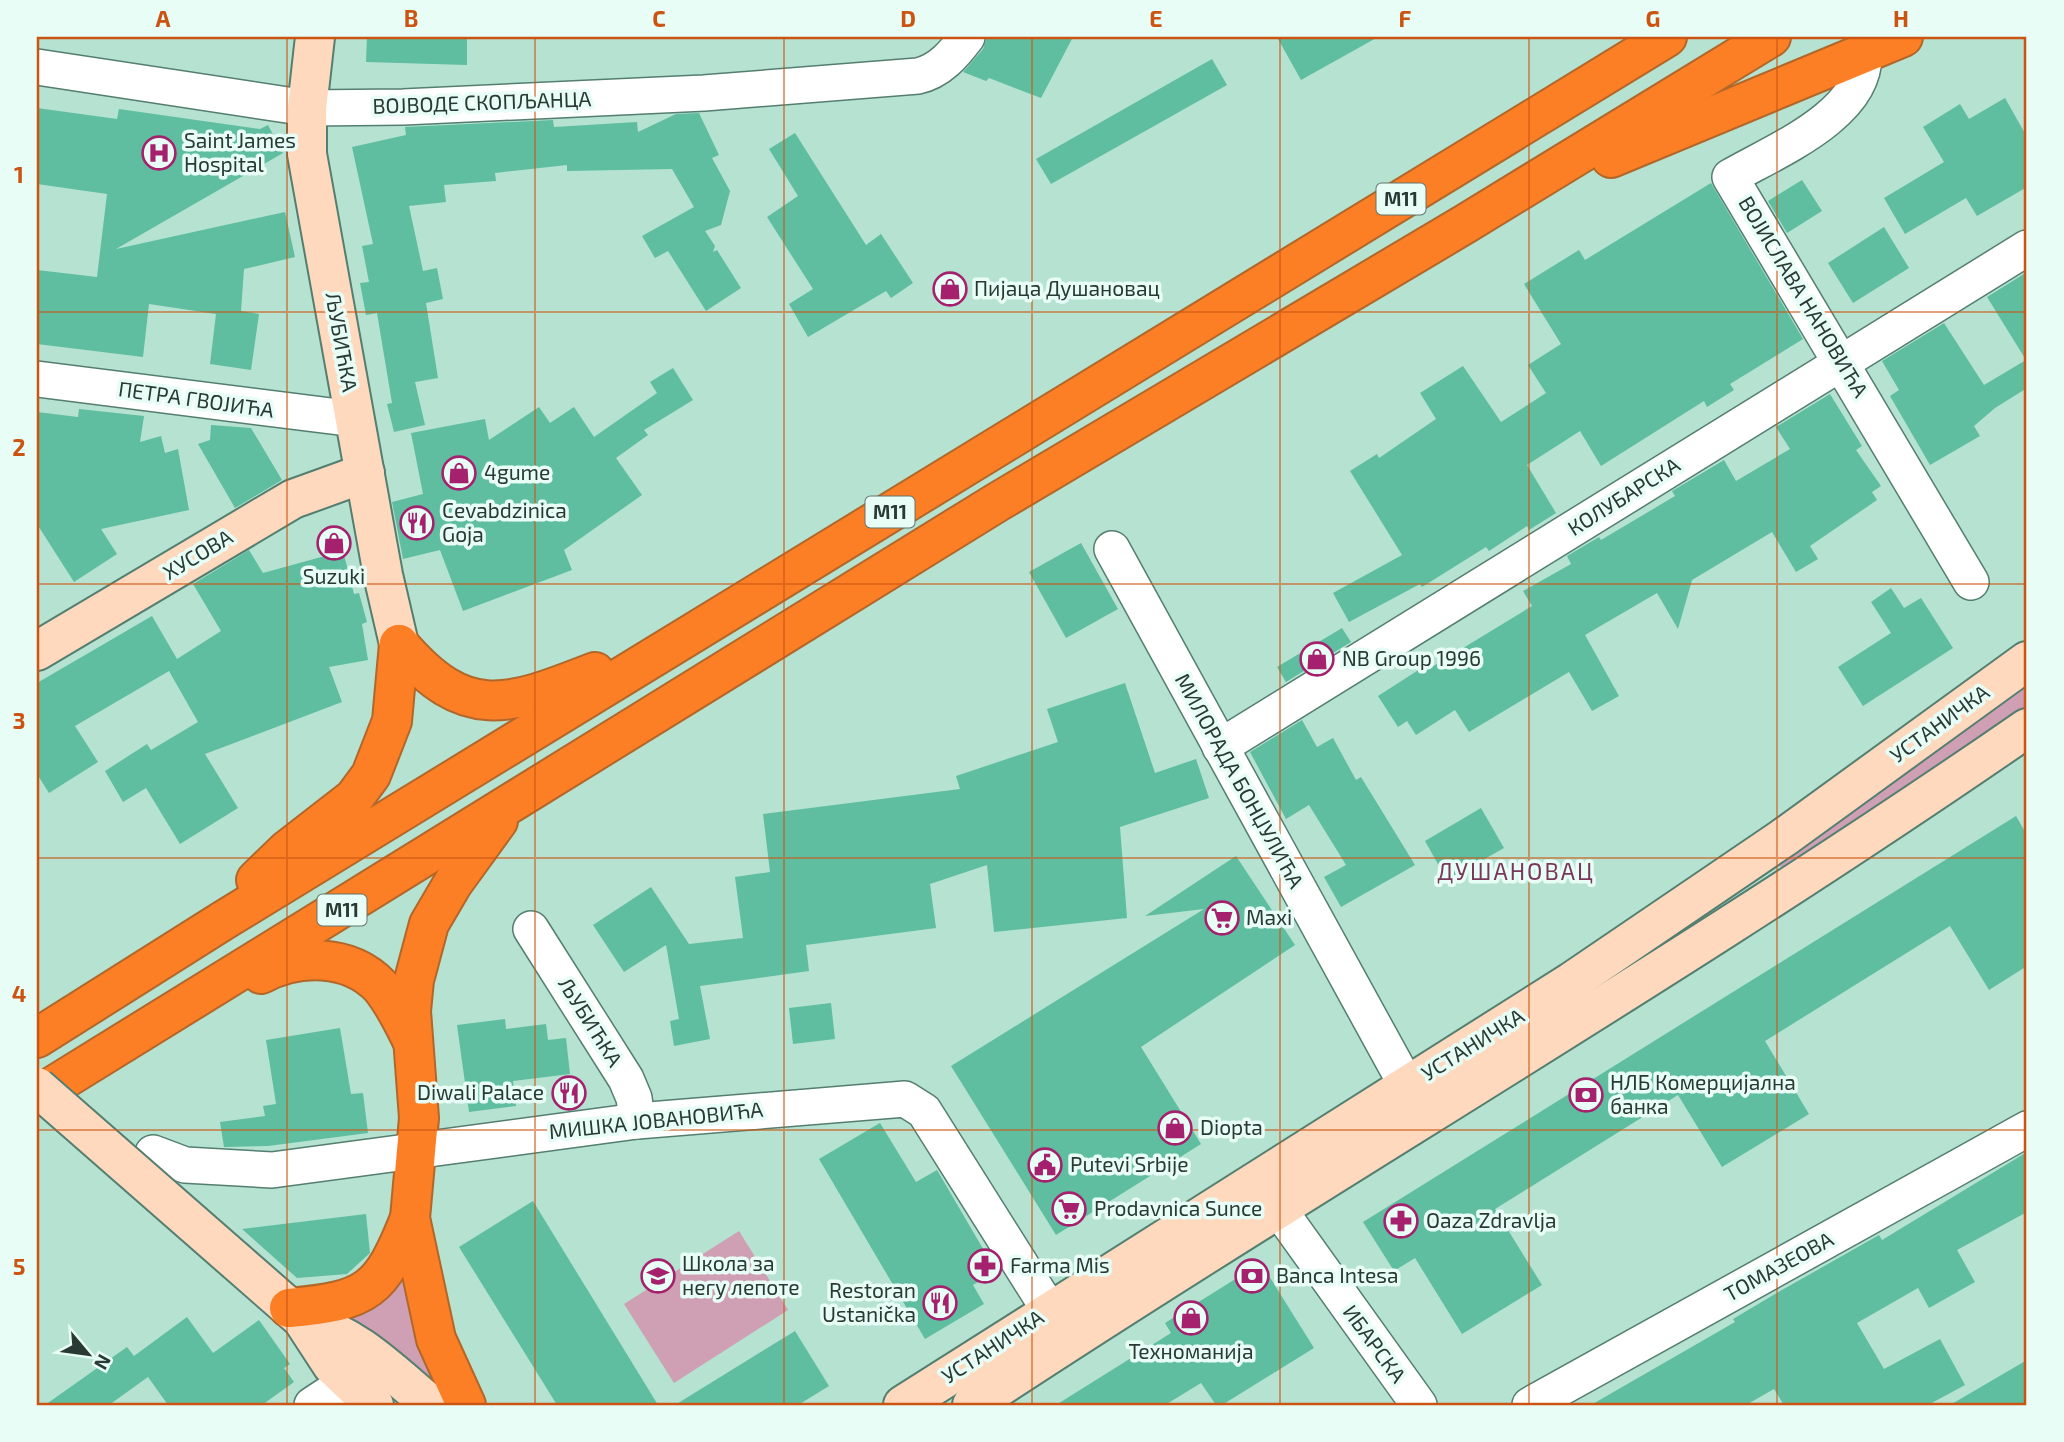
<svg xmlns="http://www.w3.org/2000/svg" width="2064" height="1442" font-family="'Exo 2',sans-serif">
<rect width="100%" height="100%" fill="#b5e2d1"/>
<g fill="#cf9fb4">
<polygon points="2027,683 2027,708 2004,725 1783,869 1777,864"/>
<polygon points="739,1231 788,1310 674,1383 624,1304"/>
<path d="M402 1282 444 1401 347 1316C372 1310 385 1301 402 1282Z"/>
</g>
<g fill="#5fbea0">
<polygon points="367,37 467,37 467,65 366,62"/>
<polygon points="987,37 1073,37 1041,98 989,78 986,81 963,72 983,49"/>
<polygon points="1277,37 1378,37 1301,80"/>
<polygon points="1212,59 1227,85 1051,184 1036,159"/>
<polygon points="2005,98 2027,137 2027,187 1977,216 1966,198 1905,234 1884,198 1944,162 1923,127 1960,104 1969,119"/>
<polygon points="37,108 117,119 119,109 260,129 268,125 283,153 116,249 285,212 295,257 244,269 241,311 259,314 251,370 210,364 216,314 149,304 143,357 37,344 37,270 97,277 107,194 37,184"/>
<polygon points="699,113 719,155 712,158 730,191 721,225 705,231 715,246 713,252 717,250 741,288 706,311 668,251 655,258 642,236 694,207 672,169 567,171 567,165 495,173 496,181 444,185 446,202 409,206 423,271 437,268 443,299 426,303 438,378 415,382 425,425 394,432 387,404 392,403 377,313 366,315 360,283 369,282 362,246 373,244 352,147 406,135 405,127 553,120 554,127 637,122 638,132 676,114"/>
<polygon points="795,133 866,245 881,234 913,283 891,298 886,291 808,337 789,304 813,289 767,217 798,196 769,149"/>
<polygon points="1802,180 1822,211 1787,233 1768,201"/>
<polygon points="1711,183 1803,339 1730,384 1734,390 1707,407 1704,401 1601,466 1580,431 1527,465 1556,513 1529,530 1527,526 1489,551 1486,547 1422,587 1420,584 1349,622 1333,593 1402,555 1350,471 1377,454 1379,458 1436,419 1420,393 1463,366 1501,422 1546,393 1528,365 1561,344 1524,284 1579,250 1585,260"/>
<polygon points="1884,227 1909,268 1853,303 1828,263"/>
<polygon points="2027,272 2027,388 1995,408 1974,426 1980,436 1930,465 1890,396 1899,390 1882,361 1944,323 1984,385 2026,360 1987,297"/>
<polygon points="673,368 693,400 644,430 648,435 616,458 642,495 564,550 572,570 463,611 440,550 403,559 392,502 423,494 411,433 485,419 489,440 539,407 550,423 574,407 594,437 657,393 650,382"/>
<polygon points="1830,394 1862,446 1856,450 1881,486 1872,492 1877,500 1810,546 1818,559 1796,572 1772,532 1692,580 1678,629 1657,593 1585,635 1619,696 1592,711 1569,672 1469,732 1455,710 1416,735 1407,721 1398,727 1378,696 1420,669 1422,673 1532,606 1523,591 1571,564 1567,556 1599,537 1601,540 1675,496 1672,491 1724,460 1736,481 1790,449 1776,427"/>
<polygon points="79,409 144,416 140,442 161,436 165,453 178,449 189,510 101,529 117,554 74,582 37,524 37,412 78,417"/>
<polygon points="211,425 251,428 282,480 235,508 198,444 210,440"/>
<polygon points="1081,543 1118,609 1066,638 1029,572"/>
<polygon points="249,550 263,573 343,551 354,594 359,593 367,622 362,624 368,660 329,667 342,702 205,754 238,808 180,844 146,788 123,802 105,771 147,744 151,750 198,722 169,671 75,726 98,762 49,793 37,774 37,683 152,616 177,659 221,631 193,584"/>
<polygon points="1891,588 1904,608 1921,598 1953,648 1863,706 1838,667 1891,633 1871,602"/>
<polygon points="1342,628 1351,642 1286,682 1277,667"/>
<polygon points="1125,683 1155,773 1196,759 1209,798 1120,827 1127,918 994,932 987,865 930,884 936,928 806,945 809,971 700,986 710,1039 674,1046 670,1021 679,1019 666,945 624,972 593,925 651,887 689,944 743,938 735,877 770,872 763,814 960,789 956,776 1058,742 1047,709"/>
<polygon points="1302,720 1317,747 1333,738 1356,780 1361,777 1415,865 1341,907 1324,877 1346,865 1309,805 1286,819 1250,752"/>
<polygon points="1481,808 1504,848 1447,880 1425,841"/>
<polygon points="2016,816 2027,835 2027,966 1989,990 1950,926 1765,1041 1809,1114 1722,1167 1678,1095 1495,1209 1542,1285 1462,1334 1415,1258 1394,1271 1363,1222"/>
<polygon points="1236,856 1295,945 1141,1047 1201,1144 1056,1235 951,1066 1204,909 1145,916"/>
<polygon points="831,1003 835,1039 793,1044 789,1008"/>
<polygon points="505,1019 506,1029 546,1024 548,1040 566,1038 570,1074 513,1081 516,1106 469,1112 457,1025"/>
<polygon points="340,1028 351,1094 363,1093 368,1133 268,1146 224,1147 220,1122 265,1116 263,1106 276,1104 266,1040"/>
<polygon points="880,1123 916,1182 937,1170 996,1271 973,1285 984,1304 925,1339 819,1159"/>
<polygon points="2027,1152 2027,1212 1957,1250 1975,1282 1929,1308 1918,1288 1857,1323 1884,1369 1940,1339 1965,1385 1928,1405 1784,1405 1774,1389 1746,1405 1591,1405 1735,1322 1733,1319 1775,1294 1879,1235 1882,1240"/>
<polygon points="533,1201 658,1405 557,1405 459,1247"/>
<polygon points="366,1214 370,1253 347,1274 297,1278 242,1229"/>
<polygon points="1261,1263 1314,1348 1222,1405 1216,1405 1201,1383 1165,1405 1056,1405 1171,1333 1165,1323"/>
<polygon points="187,1317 213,1353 259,1320 290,1364 284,1368 294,1382 262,1405 168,1405 148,1377 109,1405 45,1405 127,1347 134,1356"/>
<polygon points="795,1331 829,1386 798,1405 675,1405"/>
<polygon points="2027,1360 2027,1405 1950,1405"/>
</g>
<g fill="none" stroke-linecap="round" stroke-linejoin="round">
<defs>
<g id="street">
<path d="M1864 55C1865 115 1775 151 1730 177L1971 582"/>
<path d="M37 67 307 108 403 107 704 93 918 76C940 71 954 54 967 37"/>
<polyline points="37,379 355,419"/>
<polyline points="1112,549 1407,1086"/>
<polyline points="1220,747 2027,248"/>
<polyline points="531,929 626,1079 634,1098 637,1121"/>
<polyline points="153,1153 185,1165 272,1170 637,1121 905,1099 924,1111 1065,1335"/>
<polyline points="1262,1186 1419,1405"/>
<polyline points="312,1405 347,1382"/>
<polyline points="1530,1405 2027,1129"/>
</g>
<g id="secondary">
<polyline points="315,37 307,108 307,154 383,575 399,644"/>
<polyline points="37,651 293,499 365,473"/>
<polyline points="237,1262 302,1319 332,1365 374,1405"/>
<path d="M302 1319C358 1337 387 1368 431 1405"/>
<polyline points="903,1405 1571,982 1783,838 2027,661"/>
<path d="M972 1405C1321 1175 1683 966 2027 728"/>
</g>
<g id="highway">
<polyline points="1611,158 1903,37"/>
<path d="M399 644C466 723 508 706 595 672"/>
<polyline points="256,880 287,850 354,798 371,775 392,721 399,644"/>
<path d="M261 974C298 954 349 954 380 986 393 1001 402 1020 411 1038"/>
<polyline points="37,1038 224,920 1667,37"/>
<polyline points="37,1096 996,503 1465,224 1771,37"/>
<path d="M289 1308C368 1301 381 1291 410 1218"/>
<polyline points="466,1405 436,1339 410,1218 419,1118 411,1011 414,980 429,924 453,883 498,821"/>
</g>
</defs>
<use href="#street" stroke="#547e70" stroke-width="38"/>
<use href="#secondary" stroke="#547e70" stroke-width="42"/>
<use href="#highway" stroke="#b2672a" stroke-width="42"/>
<use href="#street" stroke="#fff" stroke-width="35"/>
<use href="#secondary" stroke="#fed9be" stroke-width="38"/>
<use href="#highway" stroke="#fc7f25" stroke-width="38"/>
<defs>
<polyline id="secondary-bridge" points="37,1087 237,1262"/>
</defs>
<use href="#secondary-bridge" stroke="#547e70" stroke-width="42" stroke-linecap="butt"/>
<use href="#secondary-bridge" stroke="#fed9be" stroke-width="38"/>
</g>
<path fill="none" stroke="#cb5412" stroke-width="2" stroke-opacity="0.55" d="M287 37V1405M535 37V1405M784 37V1405M1032 37V1405M1280 37V1405M1529 37V1405M1777 37V1405M37 312H2027M37 584H2027M37 858H2027M37 1130H2027"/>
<defs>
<symbol id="hospital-ring" viewBox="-11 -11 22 22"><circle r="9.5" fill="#e7fdf5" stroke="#a5216e" stroke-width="1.5"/><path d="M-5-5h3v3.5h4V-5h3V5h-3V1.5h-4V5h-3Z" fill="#a5216e"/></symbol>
<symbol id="shop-ring" viewBox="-11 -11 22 22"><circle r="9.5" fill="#e7fdf5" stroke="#a5216e" stroke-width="1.5"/><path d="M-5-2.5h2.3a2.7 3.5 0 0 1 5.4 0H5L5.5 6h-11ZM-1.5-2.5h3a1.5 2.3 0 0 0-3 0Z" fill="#a5216e"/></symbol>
<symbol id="restaurant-ring" viewBox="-11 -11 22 22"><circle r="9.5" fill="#e7fdf5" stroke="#a5216e" stroke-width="1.5"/><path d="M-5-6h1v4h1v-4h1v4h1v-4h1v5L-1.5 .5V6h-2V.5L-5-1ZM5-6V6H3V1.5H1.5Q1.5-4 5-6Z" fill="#a5216e"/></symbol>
<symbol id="supermarket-ring" viewBox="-11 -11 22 22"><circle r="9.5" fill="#e7fdf5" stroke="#a5216e" stroke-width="1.5"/><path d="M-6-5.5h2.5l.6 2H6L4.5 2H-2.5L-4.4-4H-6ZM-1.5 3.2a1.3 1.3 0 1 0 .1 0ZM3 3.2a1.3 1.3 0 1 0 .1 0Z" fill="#a5216e"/></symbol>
<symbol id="bank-ring" viewBox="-11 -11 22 22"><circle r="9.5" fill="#e7fdf5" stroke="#a5216e" stroke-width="1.5"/><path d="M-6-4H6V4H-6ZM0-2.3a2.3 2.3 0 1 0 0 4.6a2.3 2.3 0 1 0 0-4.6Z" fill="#a5216e"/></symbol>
<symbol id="civic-ring" viewBox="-11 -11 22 22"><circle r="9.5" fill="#e7fdf5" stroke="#a5216e" stroke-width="1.5"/><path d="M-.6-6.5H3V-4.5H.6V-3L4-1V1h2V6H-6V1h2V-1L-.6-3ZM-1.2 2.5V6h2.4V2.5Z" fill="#a5216e"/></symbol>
<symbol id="pharmacy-ring" viewBox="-11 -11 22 22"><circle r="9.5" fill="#e7fdf5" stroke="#a5216e" stroke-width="1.5"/><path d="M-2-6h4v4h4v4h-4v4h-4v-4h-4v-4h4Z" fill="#a5216e"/></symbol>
<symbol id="school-ring" viewBox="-11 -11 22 22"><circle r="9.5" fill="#e7fdf5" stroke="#a5216e" stroke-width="1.5"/><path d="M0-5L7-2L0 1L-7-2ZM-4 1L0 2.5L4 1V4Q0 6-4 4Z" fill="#a5216e"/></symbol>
</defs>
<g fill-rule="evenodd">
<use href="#hospital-ring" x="140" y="134" width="38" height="38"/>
<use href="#shop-ring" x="931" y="270" width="38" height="38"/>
<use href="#shop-ring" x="440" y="454" width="38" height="38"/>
<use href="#restaurant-ring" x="398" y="504" width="38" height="38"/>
<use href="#shop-ring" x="315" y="524" width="38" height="38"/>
<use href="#shop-ring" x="1298" y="640" width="38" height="38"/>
<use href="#supermarket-ring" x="1203" y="899" width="38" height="38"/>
<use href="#restaurant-ring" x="550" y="1074" width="38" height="38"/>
<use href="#bank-ring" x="1567" y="1076" width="38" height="38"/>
<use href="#shop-ring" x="1156" y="1109" width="38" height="38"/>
<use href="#civic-ring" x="1026" y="1146" width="38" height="38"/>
<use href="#supermarket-ring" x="1050" y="1190" width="38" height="38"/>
<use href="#pharmacy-ring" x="1382" y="1202" width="38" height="38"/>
<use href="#pharmacy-ring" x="966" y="1247" width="38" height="38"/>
<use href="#school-ring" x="639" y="1257" width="38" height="38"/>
<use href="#bank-ring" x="1233" y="1257" width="38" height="38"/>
<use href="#restaurant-ring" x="921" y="1284" width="38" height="38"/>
<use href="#shop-ring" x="1172" y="1299" width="38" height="38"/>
</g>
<g text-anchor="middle" stroke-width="7" stroke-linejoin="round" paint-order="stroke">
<g fill="#e7fdf5" stroke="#61746d" stroke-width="2">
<rect x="1376.5" y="183.5" width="49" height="31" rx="5"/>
<rect x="865.5" y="496.5" width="49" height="31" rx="5"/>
<rect x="317.5" y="894.5" width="49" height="31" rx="5"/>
</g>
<g font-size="19" font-weight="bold" fill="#283a33">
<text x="1401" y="206">M11</text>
<text x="890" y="519">M11</text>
<text x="342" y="917">M11</text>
</g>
<g font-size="21" fill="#283a33" stroke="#e7fdf5">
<text transform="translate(482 103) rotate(-2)" y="7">ВОЈВОДЕ СКОПЉАНЦА</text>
<text transform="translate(1803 297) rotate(59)" y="7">ВОЈИСЛАВА НАНОВИЋА</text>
<text transform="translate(341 342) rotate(80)" y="7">ЉУБИЋКА</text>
<text transform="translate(196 400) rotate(8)" y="7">ПЕТРА ГВОЈИЋА</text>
<text transform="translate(1624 497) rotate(-32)" y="7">КОЛУБАРСКА</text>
<text transform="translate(198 555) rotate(-31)" y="7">ХУСОВА</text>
<text transform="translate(1940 724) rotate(-36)" y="7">УСТАНИЧКА</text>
<text transform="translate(1239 781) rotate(61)" y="7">МИЛОРАДА БОНЏУЛИЋА</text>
<text transform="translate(590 1022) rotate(58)" y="7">ЉУБИЋКА</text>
<text transform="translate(1473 1045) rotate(-32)" y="7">УСТАНИЧКА</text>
<text transform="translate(656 1121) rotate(-6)" y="7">МИШКА ЈОВАНОВИЋА</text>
<text transform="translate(1779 1267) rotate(-29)" y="7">ТОМАЗЕОВА</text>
<text transform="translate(1374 1344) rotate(54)" y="7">ИБАРСКА</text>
<text transform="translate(993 1347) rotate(-33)" y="7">УСТАНИЧКА</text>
</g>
<g font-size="21" fill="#283a33" stroke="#e7fdf5" text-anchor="start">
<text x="184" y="148">Saint James<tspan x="184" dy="24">Hospital</tspan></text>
<text x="974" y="296">Пијаца Душановац</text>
<text x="484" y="480">4gume</text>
<text x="442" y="518">Cevabdzinica<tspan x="442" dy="24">Goja</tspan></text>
<text x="334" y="584" text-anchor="middle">Suzuki</text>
<text x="1342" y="666">NB Group 1996</text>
<text x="1246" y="925">Maxi</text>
<text x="1610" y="1090">НЛБ Комерцијална<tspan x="1610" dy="24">банка</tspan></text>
<text x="544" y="1100" text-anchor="end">Diwali Palace</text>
<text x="1200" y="1135">Diopta</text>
<text x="1070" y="1172">Putevi Srbije</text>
<text x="1094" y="1216">Prodavnica Sunce</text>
<text x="1426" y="1228">Oaza Zdravlja</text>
<text x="682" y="1271">Школа за<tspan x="682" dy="24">негу лепоте</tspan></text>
<text x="1010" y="1273">Farma Mis</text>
<text x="1276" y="1283">Banca Intesa</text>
<text x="916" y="1298" text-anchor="end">Restoran<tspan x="916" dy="24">Ustanička</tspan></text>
<text x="1191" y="1359" text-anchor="middle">Техноманија</text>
</g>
<g font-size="23" letter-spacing="2" fill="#793859" stroke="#e7fdf5">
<text x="1516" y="880">ДУШАНОВАЦ</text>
</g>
</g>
<rect width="2064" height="1442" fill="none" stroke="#e7fdf5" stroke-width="77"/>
<g transform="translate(88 1354) rotate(119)" stroke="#e7fdf5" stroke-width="5" paint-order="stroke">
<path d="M0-5L12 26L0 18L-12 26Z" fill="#283a33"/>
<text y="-10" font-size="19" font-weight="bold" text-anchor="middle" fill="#283a33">N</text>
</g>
<rect x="38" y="38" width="1987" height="1366" fill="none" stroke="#cb5412" stroke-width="2.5"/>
<g font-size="23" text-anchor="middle" font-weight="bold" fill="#cb5412">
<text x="163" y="27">A</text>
<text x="411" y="27">B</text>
<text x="659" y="27">C</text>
<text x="908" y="27">D</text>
<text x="1156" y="27">E</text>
<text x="1405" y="27">F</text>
<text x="1653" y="27">G</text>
<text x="1901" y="27">H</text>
<text x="19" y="183">1</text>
<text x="19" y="456">2</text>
<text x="19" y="729">3</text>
<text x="19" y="1002">4</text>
<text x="19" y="1275">5</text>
</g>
</svg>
